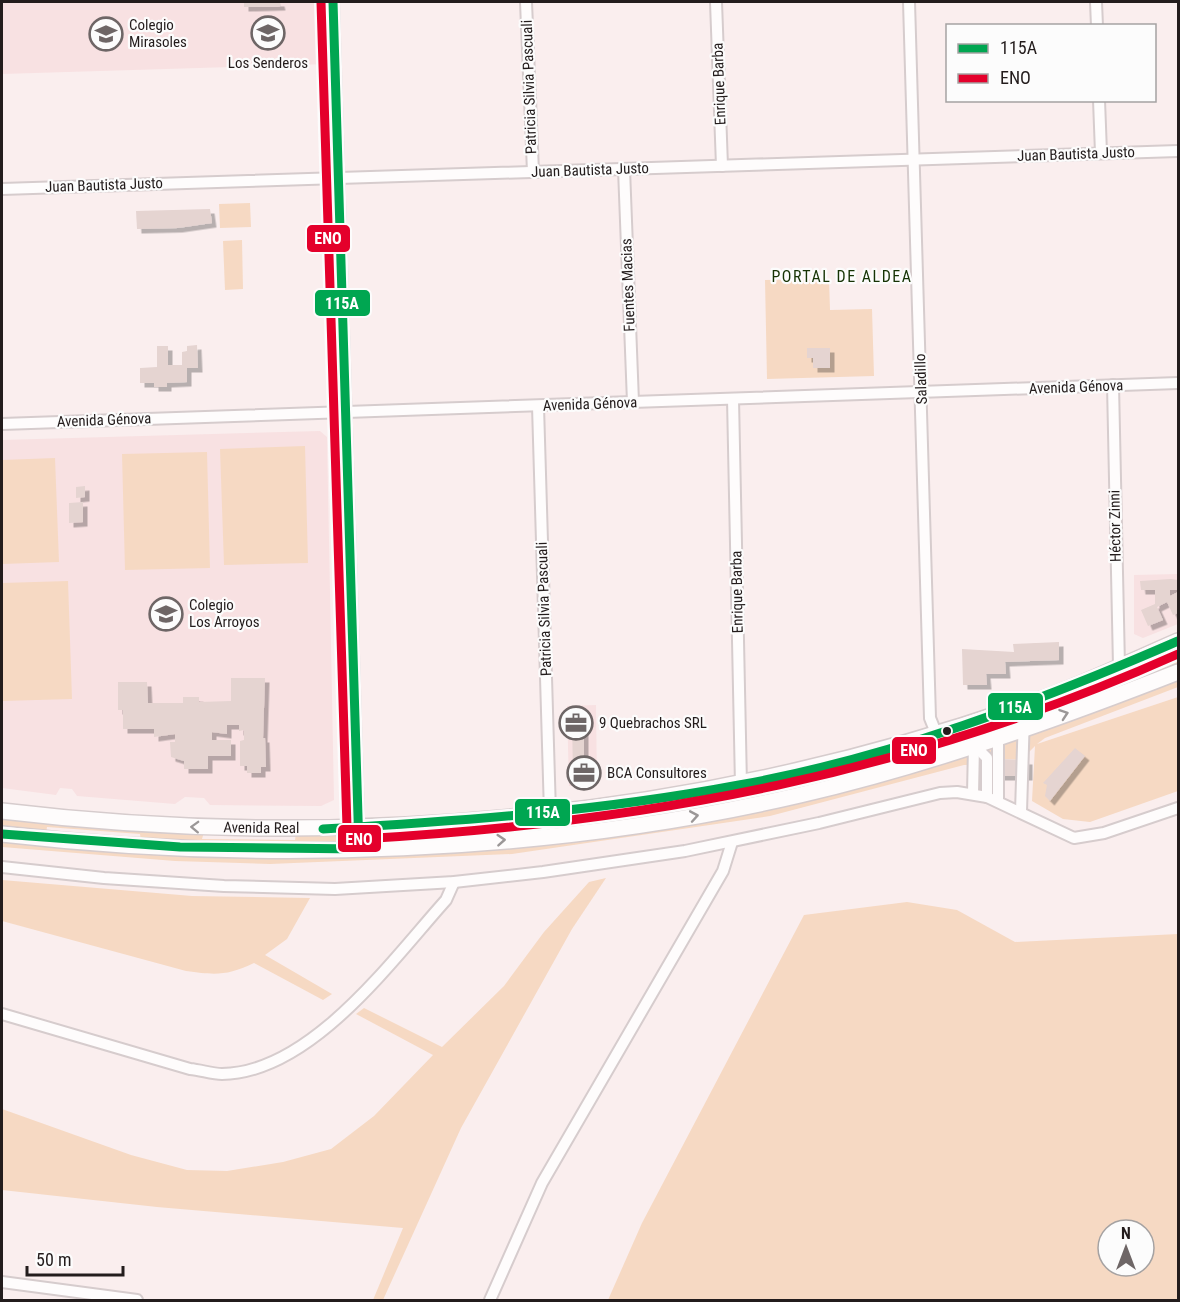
<svg xmlns="http://www.w3.org/2000/svg" width="1180" height="1302" font-family="'Roboto Condensed',sans-serif">
<defs>
<filter id="shadow"><feDropShadow dx="4.5" dy="4.5" stdDeviation="0" flood-color="#0004"/></filter>
</defs>
<rect width="100%" height="100%" fill="#faeeee"/>
<g fill="#f8e1e2">
<polygon points="2,2 326,2 328,64 2,74"/>
<polygon points="320,431 327,437 334,800 321,806 210,805 204,798 185,797 175,804 77,796 72,789 60,788 56,795 2,788 2,440"/>
<polygon points="1178,574 1178,624 1143,638 1134,634 1134,575"/>
<polygon points="596,705 597,786 569,786 567,706"/>
</g>
<g fill="#f6d9c3" fill-rule="evenodd">
<polygon points="250,203 251,227 220,228 219,204"/>
<polygon points="242,240 243,289 225,290 223,241"/>
<polygon points="829,279 830,310 872,309 874,376 767,379 765,280"/>
<polygon points="305,446 308,563 224,565 220,449"/>
<polygon points="207,452 210,568 125,570 122,454"/>
<polygon points="55,458 59,562 2,564 2,460"/>
<polygon points="68,581 72,699 2,701 2,583"/>
<polygon points="1178,646 1178,667 1040,717 1036,709"/>
<polygon points="1178,672 1178,687 1045,738 1037,744 1178,697 1178,791 1090,822 1063,819 1032,801 1035,746 1028,753 1028,760 1001,759 1000,761 991,762 991,764 964,765 770,816 512,854 270,864 175,861 2,847 2,834 231,851 539,837 802,795"/>
<polygon points="930,741 935,747 934,751 894,767 644,822 444,840 369,841 371,832 460,827"/>
<polygon points="2,816 204,832 202,839 295,840 296,833 347,833 350,841 347,844 141,841 140,834 47,827 46,834 2,829"/>
<polygon points="606,878 572,929 461,1128 383,1300 373,1300 403,1228 157,1207 2,1190 2,1109 131,1155 187,1170 227,1171 283,1162 331,1149 374,1116 433,1055 356,1014 364,1008 442,1047 504,986 544,932 589,882"/>
<path d="M2 880 192 896 310 898 287 939 265 955 332 994 323 1000 254 963C227 976 215 975 186 971L2 921Z"/>
<path d="M907 902 957 910 1015 942 1178 934V1300H608L642 1223 804 915ZM1108 1230H1144V1266H1108Z"/>
</g>
<g fill="#e5d4d1" filter="url(#shadow)">
<polygon points="244,2 280,2 281,6 244,7"/>
<polygon points="210,209 212,223 178,228 137,229 136,211"/>
<polygon points="197,345 198,368 187,368 187,382 167,383 167,387 154,387 154,383 140,383 140,368 157,367 157,346 168,346 168,365 182,365 182,352 187,351 187,346"/>
<polygon points="807,348 830,348 830,368 813,368 813,358 807,358"/>
<polygon points="85,486 85,497 76,498 76,487"/>
<polygon points="83,502 83,522 69,523 69,503"/>
<polygon points="1171,579 1178,580 1178,590 1170,590 1170,596 1178,592 1178,613 1173,615 1167,602 1157,607 1163,620 1148,626 1141,610 1155,604 1155,590 1141,590 1140,581"/>
<polygon points="1059,642 1059,660 1005,662 1006,674 986,674 987,685 963,685 962,649 1014,652 1013,644"/>
<polygon points="231,678 265,678 263,738 265,738 266,767 261,767 261,773 247,773 247,766 240,766 240,741 244,740 244,730 239,731 239,725 227,725 227,734 212,732 212,740 231,740 231,756 208,756 208,769 184,769 184,761 171,757 170,742 175,742 175,734 154,737 154,729 123,729 123,710 118,710 118,682 147,682 148,703 183,703 183,697 199,697 199,702 231,701"/>
<polygon points="572,717 584,717 584,767 595,767 595,775 584,778 573,778"/>
<polygon points="1075,748 1085,756 1050,801 1045,796 1047,785 1043,783"/>
<polygon points="1000,759 1028,760 1028,776 991,776 991,762 1000,761"/>
</g>
<g fill="none" stroke-linecap="round" stroke-linejoin="round">
<defs>
<g id="minor">
<polyline points="333,2 359,849"/>
<polyline points="526,2 533,172"/>
<polyline points="716,2 722,166"/>
<polyline points="909,2 930,718 945,755"/>
<polyline points="1096,2 1097,26"/>
<polyline points="1099,100 1101,153"/>
<polyline points="624,169 633,402"/>
<polyline points="2,189 1178,151"/>
<polyline points="1113,385 1119,666"/>
<polyline points="733,399 741,785"/>
<polyline points="538,406 550,813"/>
<polyline points="2,424 1178,383"/>
<polyline points="995,714 998,723 998,801"/>
<polyline points="965,724 974,745 973,794"/>
<polyline points="974,745 987,758 987,797"/>
<polyline points="1021,812 1024,714 1021,706"/>
<polyline points="2,867 104,878 224,886 335,889 454,882 543,872 685,851 819,823 940,793 957,792 987,797 1074,838 1104,833 1178,808"/>
<path d="M2 1014 190 1069C201 1070 212 1074 222 1074 311 1073 392 960 446 900L454 882"/>
<polyline points="2,1282 137,1300"/>
<polyline points="490,1300 542,1183 723,871 732,842"/>
</g>
<g id="secondary">
<path id="s1" d="M2 811C351 853 707 818 1039 700 1087 683 1132 661 1178 641"/>
<path d="M2 834C260 864 546 854 800 795 929 765 1055 720 1178 672"/>
</g>
</defs>
<use href="#minor" stroke="#d6cccd" stroke-width="14"/>
<use href="#secondary" stroke="#d6cccd" stroke-width="18"/>
<use href="#minor" stroke="#fefcfc" stroke-width="10"/>
<use href="#secondary" stroke="#fefcfc" stroke-width="15"/>
<defs>
<g id="bus-1">
<path d="M323 829C463 821 601 811 739 785 889 758 1038 702 1178 641"/>
<polyline points="2,834 180,847 359,849 333,2"/>
</g>
<path id="bus-2" d="M321 2 347 827 352 837 360 839C652 822 910 774 1178 654"/>
</defs>
<use href="#bus-1" stroke="#fcfcfc" stroke-width="14"/>
<use href="#bus-2" stroke="#fcfcfc" stroke-width="14"/>
<use href="#bus-1" stroke="#00a651" stroke-width="9"/>
<use href="#bus-2" stroke="#e4002b" stroke-width="9"/>
</g>
<defs><path id="oneway-chevron" d="M-2-3.5L2.5 0L-2 3.5" fill="none" stroke-width="1.6" stroke-linecap="round" stroke-linejoin="round" transform="scale(1.5)"/></defs>
<g stroke="#9b9797">
<use href="#oneway-chevron" transform="translate(1064 714) rotate(-19)"/>
<use href="#oneway-chevron" transform="translate(694 816) rotate(-10)"/>
<use href="#oneway-chevron" transform="translate(195 827) rotate(-178)"/>
<use href="#oneway-chevron" transform="translate(501 840) rotate(-4)"/>
</g>
<defs>
<symbol id="school-ring" viewBox="-11 -11 22 22"><circle r="9.5" fill="#fcfcfc" stroke="#6e6666" stroke-width="1.5"/><path d="M0-5L7-2L0 1L-7-2ZM-4 1L0 2.5L4 1V4Q0 6-4 4Z" fill="#6e6666"/></symbol>
<symbol id="university-ring" viewBox="-11 -11 22 22"><circle r="9.5" fill="#fcfcfc" stroke="#6e6666" stroke-width="1.5"/><path d="M0-5L7-2L0 1L-7-2ZM-4 1L0 2.5L4 1V4Q0 6-4 4Z" fill="#6e6666"/></symbol>
<symbol id="office-ring" viewBox="-11 -11 22 22"><circle r="9.5" fill="#fcfcfc" stroke="#6e6666" stroke-width="1.5"/><path d="M-6-3h4V-5.5h4V-3h4V5H-6ZM-1-4.5V-3h2v-1.5ZM-6 0V1H6V0Z" fill="#6e6666"/></symbol>
</defs>
<g fill-rule="evenodd">
<use href="#school-ring" x="249" y="14" width="38" height="38"/>
<use href="#university-ring" x="87" y="15" width="38" height="38"/>
<use href="#school-ring" x="147" y="595" width="38" height="38"/>
<use href="#office-ring" x="557" y="704" width="38" height="38"/>
<use href="#office-ring" x="565" y="754" width="38" height="38"/>
</g>
<circle fill="#231c1c" stroke="#fcfcfc" stroke-width="2" cx="947" cy="731" r="5"/>
<g text-anchor="middle" stroke-width="4.5" stroke-linejoin="round" paint-order="stroke">
<g font-size="15" fill="#231c1c" stroke="#fcfcfc" text-anchor="start">
<text x="129" y="30">Colegio<tspan x="129" dy="17">Mirasoles</tspan></text>
<text x="268" y="68" text-anchor="middle">Los Senderos</text>
<text x="189" y="610">Colegio<tspan x="189" dy="17">Los Arroyos</tspan></text>
<text x="599" y="728">9 Quebrachos SRL</text>
<text x="607" y="778">BCA Consultores</text>
</g>
<g font-size="15" fill="#231c1c" stroke="#fcfcfc">
<text transform="translate(719 84) rotate(-92)" y="5">Enrique Barba</text>
<text transform="translate(529 87) rotate(-92)" y="5">Patricia Silvia Pascuali</text>
<text transform="translate(1076 154) rotate(-2)" y="5">Juan Bautista Justo</text>
<text transform="translate(590 170) rotate(-2)" y="5">Juan Bautista Justo</text>
<text transform="translate(104 185) rotate(-2)" y="5">Juan Bautista Justo</text>
<text transform="translate(628 285) rotate(-92)" y="5">Fuentes Macias</text>
<text transform="translate(921 379) rotate(-92)" y="5">Saladillo</text>
<text transform="translate(1076 387) rotate(-2)" y="5">Avenida Génova</text>
<text transform="translate(590 404) rotate(-2)" y="5">Avenida Génova</text>
<text transform="translate(104 420) rotate(-2)" y="5">Avenida Génova</text>
<text transform="translate(1115 526) rotate(-91)" y="5">Héctor Zinni</text>
<text transform="translate(737 592) rotate(-91)" y="5">Enrique Barba</text>
<text transform="translate(544 609) rotate(-92)" y="5">Patricia Silvia Pascuali</text>
<text dy="5" stroke="none"><textPath href="#s1" startOffset="260">Avenida Real</textPath></text>
</g>
<g font-size="16" letter-spacing="1.5" fill="#163304" stroke="#fcfcfc">
<text x="842" y="282">PORTAL DE ALDEA</text>
</g>
</g>
<g stroke="#fcfcfc" stroke-width="2">
<rect x="306" y="224" width="45" height="29" rx="6" fill="#e4002b"/>
<rect x="314" y="289" width="57" height="28" rx="6" fill="#00a651"/>
<rect x="987" y="692" width="57" height="29" rx="6" fill="#00a651"/>
<rect x="891" y="736" width="46" height="29" rx="6" fill="#e4002b"/>
<rect x="514" y="798" width="57" height="29" rx="6" fill="#00a651"/>
<rect x="337" y="824" width="45" height="29" rx="6" fill="#e4002b"/>
</g>
<g font-size="16" text-anchor="middle" font-weight="bold" fill="#fff">
<text x="328" y="244">ENO</text>
<text x="342" y="309">115A</text>
<text x="1015" y="713">115A</text>
<text x="914" y="756">ENO</text>
<text x="543" y="818">115A</text>
<text x="359" y="845">ENO</text>
</g>
<rect width="1180" height="1302" fill="none" stroke="#231c1c" stroke-width="6"/>
<rect x="946" y="24" width="210" height="78" fill="#fcfcfc" stroke="#a5a2a2" stroke-width="1.5"/>
<rect x="958" y="44" width="30" height="9" fill="#00a651" stroke="#a5a2a2" stroke-width="1.5"/>
<text x="1000" y="54" font-size="18" fill="#231c1c">115A</text>
<rect x="958" y="74" width="30" height="9" fill="#e4002b" stroke="#a5a2a2" stroke-width="1.5"/>
<text x="1000" y="84" font-size="18" fill="#231c1c">ENO</text>
<g transform="translate(1126 1248)"><circle r="28" fill="#fcfcfc" stroke="#a5a2a2" stroke-width="1.5"/>
<path d="M0-4.5L10 22L0 15L-10 22Z" fill="#6e6666"/>
<text y="-9" font-size="16" font-weight="bold" text-anchor="middle" fill="#231c1c">N</text>
</g>
<path d="M27 1266v9h96v-9" fill="none" stroke="#231c1c" stroke-width="3"/>
<text x="36" y="1266" font-size="18" fill="#231c1c" stroke="#fcfcfc" stroke-width="4.5" paint-order="stroke">50 m</text>
</svg>
